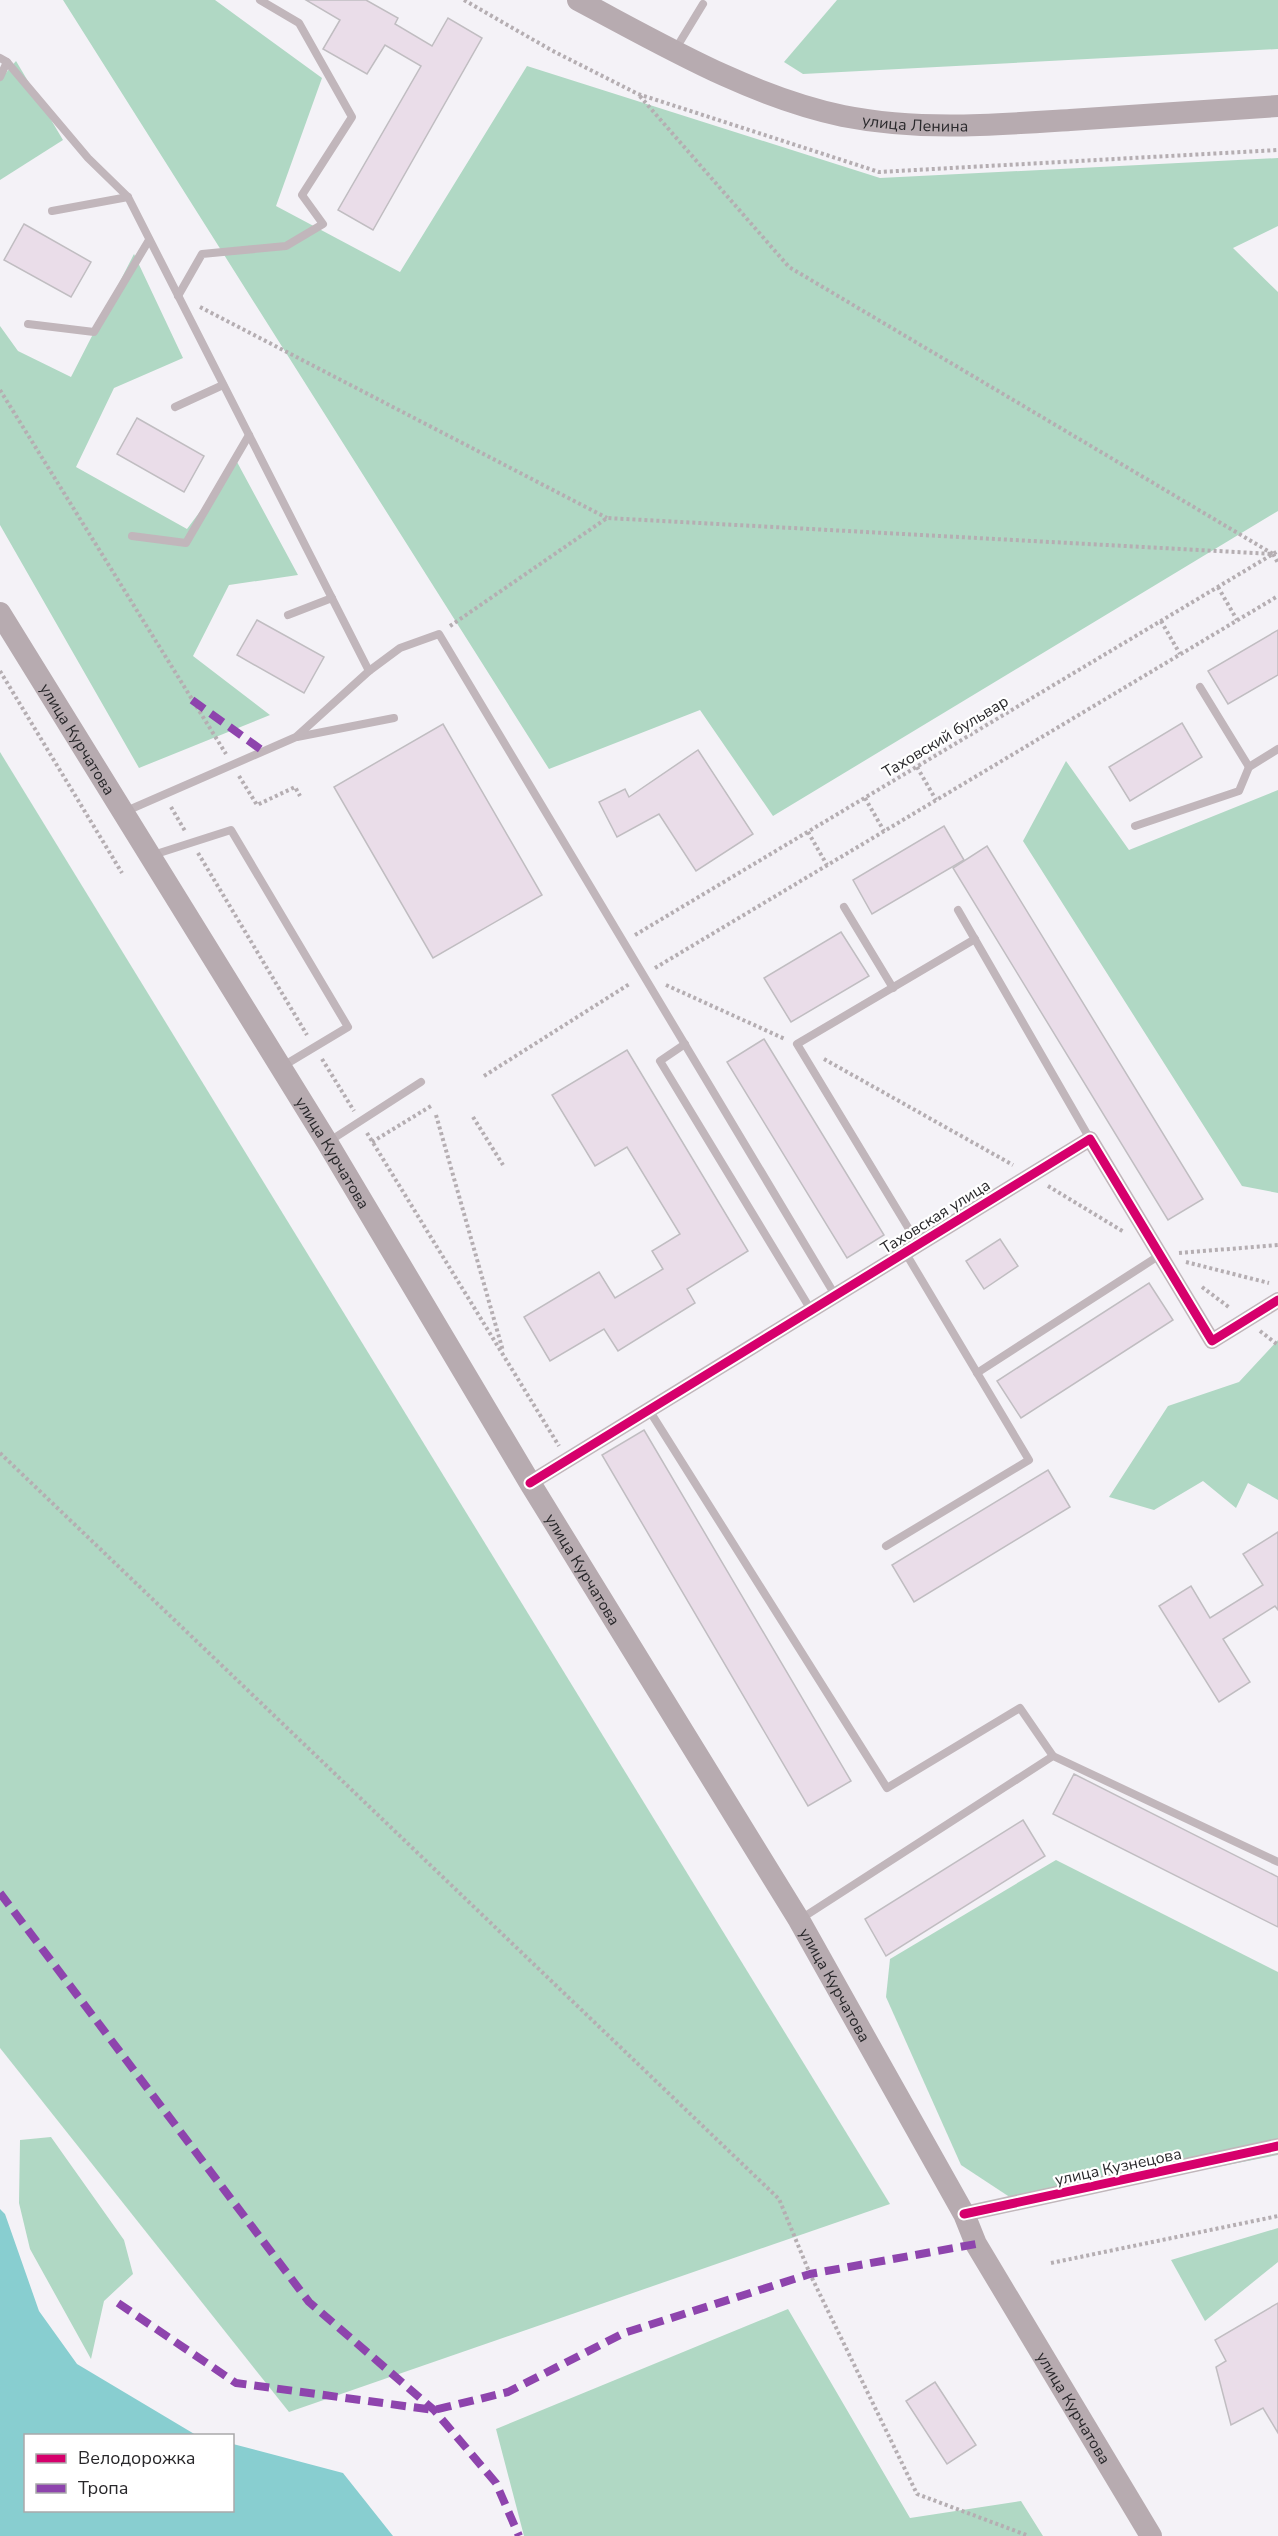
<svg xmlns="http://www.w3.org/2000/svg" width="1278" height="2536" font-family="'Nunito Sans',sans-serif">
<rect width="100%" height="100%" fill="#f4f2f7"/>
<g fill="#b0d8c4">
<polygon points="63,0 215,0 322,78 276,206 400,272 527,66 880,178 1278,158 1278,226 1233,248 1278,292 1278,511 773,816 700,710 549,769"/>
<polygon points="837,0 1278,0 1278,49 803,74 784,62"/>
<polygon points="16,61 63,140 0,180 0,80"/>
<polygon points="134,254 183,358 114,388 76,467 187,529 237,462 298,575 229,585 193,656 270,715 139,768 0,525 0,326 18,351 71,377"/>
<polygon points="0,752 890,2204 289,2412 0,2048"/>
<polygon points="1066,761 1129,850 1278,790 1278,1193 1242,1186 1023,841"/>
<polygon points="1278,1340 1278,1500 1248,1483 1236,1508 1203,1481 1154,1510 1109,1497 1168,1406 1239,1382"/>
<polygon points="1056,1860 1278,1972 1278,2155 1022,2205 961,2165 886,1997 890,1959"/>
<polygon points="51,2137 124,2240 133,2274 104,2301 91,2359 30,2249 19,2203 20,2140"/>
<polygon points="1278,2228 1278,2262 1205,2321 1171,2260"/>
<polygon points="788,2309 910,2518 1021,2501 1043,2536 524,2536 496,2429"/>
</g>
<polygon fill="#88ced0" points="0,2209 5,2214 39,2311 77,2364 196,2435 26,2436 26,2510 232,2510 233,2444 343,2473 393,2536 0,2536"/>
<g fill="#eadde9" stroke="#c0bdc1" stroke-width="1.5">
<polygon points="306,0 366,0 398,18 395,24 432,46 448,18 482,38 373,230 338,210 421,66 385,45 367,74 323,49 340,20"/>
<polygon points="24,224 91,262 71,297 4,260"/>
<polygon points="137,418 204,456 184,492 117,454"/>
<polygon points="257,620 324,657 304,693 237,655"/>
<polygon points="1278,630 1278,675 1228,704 1208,671"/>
<polygon points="1182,723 1202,757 1130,801 1109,767"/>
<polygon points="443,724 542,895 433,958 334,787"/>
<polygon points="698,750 753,834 696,871 659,814 617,837 599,802 625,789 629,797"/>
<polygon points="944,826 964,860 872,914 853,880"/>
<polygon points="987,846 1203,1199 1168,1220 953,868"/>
<polygon points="841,932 869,976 791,1022 764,978"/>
<polygon points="764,1039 884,1235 847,1258 727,1062"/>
<polygon points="627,1050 748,1251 687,1289 695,1303 618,1351 604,1329 550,1361 524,1317 599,1272 615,1298 663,1269 652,1251 680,1234 627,1147 595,1166 552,1095"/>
<polygon points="1000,1239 1018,1266 984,1289 966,1261"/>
<polygon points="1149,1283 1173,1320 1021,1418 997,1381"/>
<polygon points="644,1430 851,1781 808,1806 602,1455"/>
<polygon points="1048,1470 1070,1507 914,1602 892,1565"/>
<polygon points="1278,1532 1278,1610 1275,1606 1223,1639 1250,1682 1219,1702 1159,1606 1191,1586 1210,1618 1263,1585 1243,1554"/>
<polygon points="1074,1774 1278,1877 1278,1927 1053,1814"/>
<polygon points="1023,1820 1045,1856 886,1956 865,1919"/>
<polygon points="1278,2303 1278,2433 1263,2408 1231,2425 1216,2367 1226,2361 1215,2340"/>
<polygon points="935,2382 976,2445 947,2464 906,2401"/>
</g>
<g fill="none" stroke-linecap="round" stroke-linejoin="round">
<g stroke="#b5aeb2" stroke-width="4" stroke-dasharray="3 3" stroke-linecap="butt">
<polyline points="464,0 551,50 638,94 879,172 1278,150"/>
<polyline points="200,307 607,518"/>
<polyline points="0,390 226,754"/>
<polyline points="1273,554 1278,563"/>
<polyline points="1218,587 1237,620"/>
<polyline points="1161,621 1180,654"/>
<polyline points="450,626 607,518 1273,554 789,267 638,94"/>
<polyline points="0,671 122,873"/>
<polyline points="917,767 936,800"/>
<polyline points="239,776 257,805 295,787 300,796"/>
<polyline points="865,798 884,831"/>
<polyline points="171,807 185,831"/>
<polyline points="808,832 827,865"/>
<polyline points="198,853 307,1035"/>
<polyline points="635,935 1278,551"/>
<polyline points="655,968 1278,596"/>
<polyline points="666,985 785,1039"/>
<polyline points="322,1059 354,1111"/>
<polyline points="824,1059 1013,1165"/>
<polyline points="484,1076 631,983"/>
<polyline points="436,1115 503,1351"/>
<polyline points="473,1117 503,1165"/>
<polyline points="367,1133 559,1446"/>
<polyline points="372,1142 431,1106"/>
<polyline points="1048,1186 1124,1232"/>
<polyline points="1179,1253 1278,1245"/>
<polyline points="1186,1262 1269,1283"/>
<polyline points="1202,1287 1230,1308"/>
<polyline points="1260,1331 1278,1345"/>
<polyline points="0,1453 779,2199 810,2274 917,2494 1029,2536"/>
<polyline points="1051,2263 1278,2216"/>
</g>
<g stroke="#c1b6bb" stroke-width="8">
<polyline points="675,50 703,4"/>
<polyline points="0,58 7,62 88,158 128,197 369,671"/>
<polyline points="0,77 7,62"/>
<polyline points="52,211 128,197"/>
<polyline points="178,296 202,254 286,246 323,224 302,195 352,117 299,23 260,0"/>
<polyline points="28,324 94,332 149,240"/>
<polyline points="175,407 223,385"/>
<polyline points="132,536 186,543 249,435"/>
<polyline points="288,615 332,598"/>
<polyline points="1200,687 1249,767"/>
<polyline points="297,737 394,718"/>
<polyline points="124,812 296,737 369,671 400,648 439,634 835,1295"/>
<polyline points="1135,826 1239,791 1249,767 1278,749"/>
<polyline points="153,855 231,830 348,1027 283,1066"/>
<polyline points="844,907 893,988"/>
<polyline points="958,910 1090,1139"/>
<polyline points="685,1044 660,1061 811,1310"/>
<polyline points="328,1142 421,1082"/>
<polyline points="918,1244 797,1044 975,939"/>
<polyline points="977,1373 1160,1255"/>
<polyline points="649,1410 887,1788 1020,1708 1053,1756"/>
<polyline points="886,1546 1029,1460 905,1252"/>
<polyline points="799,1920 1053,1756 1278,1862"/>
</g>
<g stroke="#c1b6bb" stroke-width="16">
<polyline points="530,1483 1090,1139 1212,1341 1278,1300"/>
<polyline points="964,2214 1278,2146"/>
</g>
<g stroke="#b7abb0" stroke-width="22">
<path id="s1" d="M578 0C663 45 749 96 843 116 919 131 993 125 1070 120 1139 115 1209 111 1278 106"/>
<path id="s2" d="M0 613 327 1142 530 1483 799 1920 964 2214 976 2244 1151 2536"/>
</g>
<g stroke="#8e44ad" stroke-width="8" stroke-dasharray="15 8" stroke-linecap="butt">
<polyline points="192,700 263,751"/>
<polyline points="0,1893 309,2302 434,2410 496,2483 519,2536"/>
<polyline points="118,2303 236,2383 434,2410 508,2392 624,2333 810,2274 976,2244"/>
</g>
<defs>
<g id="cycleway">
<polyline points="530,1483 1090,1139 1212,1341 1278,1300"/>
<polyline points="964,2214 1278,2146"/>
</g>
</defs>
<use href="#cycleway" stroke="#fff" stroke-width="13"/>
<use href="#cycleway" stroke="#d6006c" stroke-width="9"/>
</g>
<g text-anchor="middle" stroke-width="4.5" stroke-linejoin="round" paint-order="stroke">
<g font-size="16" fill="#29282b" stroke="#fff">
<text dy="6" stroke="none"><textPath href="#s1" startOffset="363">улица Ленина</textPath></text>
<text transform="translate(945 736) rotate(-31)" y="6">Таховский бульвар</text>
<text dy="6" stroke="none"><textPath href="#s2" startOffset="148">улица Курчатова</textPath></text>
<text dy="6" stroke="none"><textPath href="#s2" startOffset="634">улица Курчатова</textPath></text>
<text transform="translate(935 1216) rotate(-32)" y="6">Таховская улица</text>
<text dy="6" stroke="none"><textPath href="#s2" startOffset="1120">улица Курчатова</textPath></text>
<text dy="6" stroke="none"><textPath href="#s2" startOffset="1606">улица Курчатова</textPath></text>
<text transform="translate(1118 2166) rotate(-12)" y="6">улица Кузнецова</text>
<text dy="6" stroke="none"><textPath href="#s2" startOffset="2092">улица Курчатова</textPath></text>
</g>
</g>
<rect x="24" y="2434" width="210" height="78" fill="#ffffff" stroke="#a9a9aa" stroke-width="1.5"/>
<rect x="36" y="2454" width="30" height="9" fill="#d6006c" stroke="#a9a9aa" stroke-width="1.5"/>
<text x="78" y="2464" font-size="18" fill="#29282b">Велодорожка</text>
<rect x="36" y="2484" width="30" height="9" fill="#8e44ad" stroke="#a9a9aa" stroke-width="1.5"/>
<text x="78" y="2494" font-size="18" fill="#29282b">Тропа</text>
</svg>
